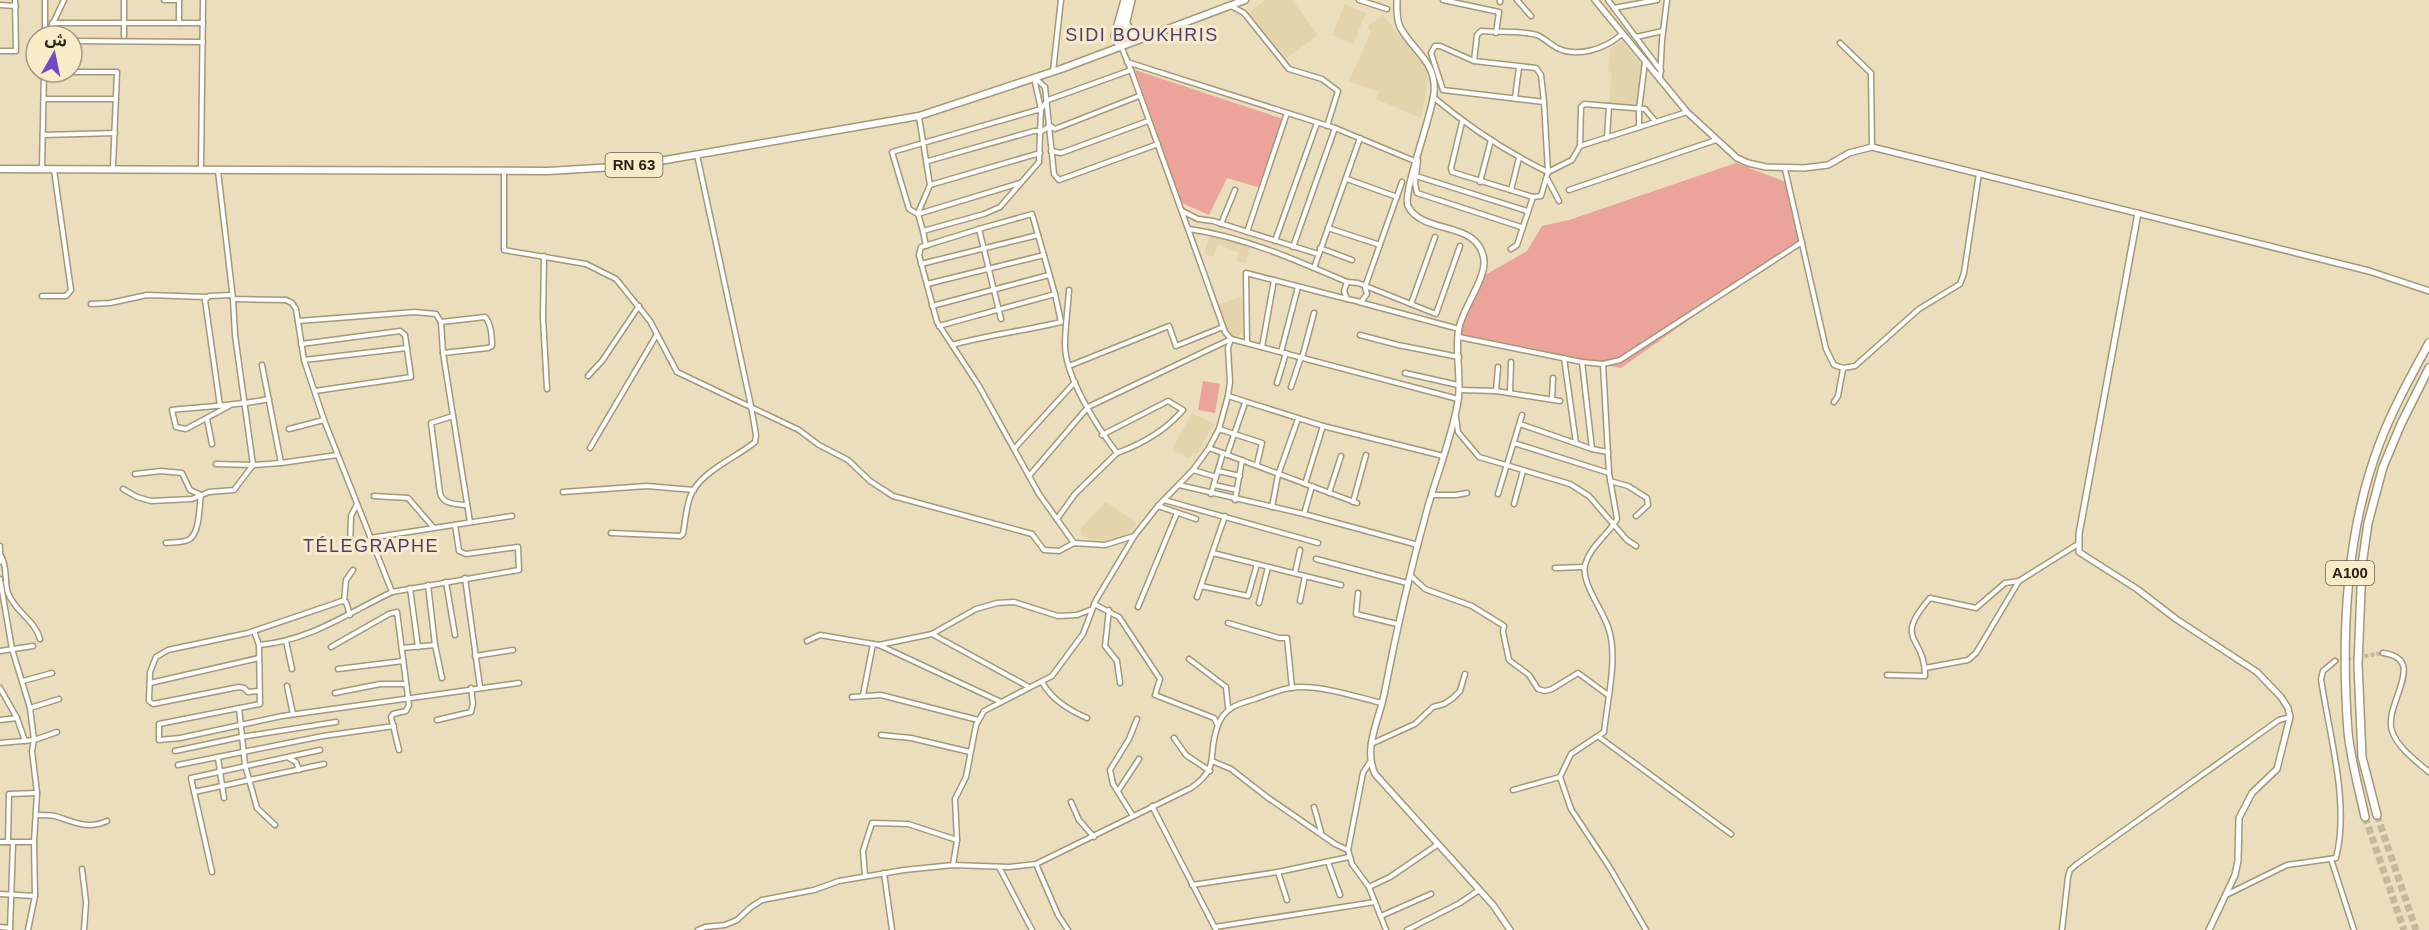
<svg xmlns="http://www.w3.org/2000/svg" width="2429" height="930" font-family="Arial,'Noto Sans Arabic',sans-serif">
<rect width="100%" height="100%" fill="#ebdebc"/>
<g fill="#e4d4ab">
<polygon points="1265,0 1292,0 1318,35 1283,61 1247,14"/>
<polygon points="1345,4 1366,13 1353,44 1332,35"/>
<polygon points="1383,15 1426,68 1428,80 1421,118 1376,99 1379,92 1349,81 1371,32 1368,26"/>
<polygon points="1622,41 1643,67 1641,106 1609,105 1612,73 1608,72 1610,49"/>
<polygon points="1211,232 1250,244 1246,264 1237,262 1239,253 1218,244 1213,257 1204,254"/>
<polygon points="1240,297 1243,305 1243,332 1236,337 1228,334 1219,304"/>
<polygon points="1192,413 1214,424 1197,454 1193,453 1190,459 1172,450"/>
<polygon points="1106,502 1137,523 1126,535 1106,541 1084,538 1080,529"/>
</g>
<g fill="#eca39a">
<polygon points="1135,70 1286,120 1261,188 1227,178 1209,215 1182,203"/>
<polygon points="1736,163 1786,182 1800,241 1621,368 1459,337 1459,329 1480,278 1527,251 1542,226 1569,220"/>
<polygon points="1203,381 1220,384 1215,413 1198,410"/>
</g>
<g fill="none" stroke-linecap="round" stroke-linejoin="round">
<polyline stroke="#c4b99b" stroke-width="4" stroke-dasharray="4 2" stroke-linecap="butt" points="2335,661 2383,653"/>
<g stroke="#c4b99b" stroke-width="7" stroke-dasharray="7 3.5" stroke-linecap="butt">
<polyline points="2377,815 2416,930"/>
<polyline points="2365,817 2404,930"/>
</g>
<defs>
<g id="street">
<polyline points="124,0 124,36"/>
<polyline points="164,0 179,0"/>
<polyline points="1359,0 1387,9"/>
<polyline points="1443,0 1499,12 1496,33"/>
<polyline points="1517,0 1531,16"/>
<polyline points="1608,0 1661,71"/>
<polyline points="1500,2 1500,0"/>
<polyline points="0,5 16,6"/>
<polyline points="1231,6 1244,13 1289,69 1322,79 1338,91 1327,126"/>
<polyline points="1614,8 1657,0"/>
<polyline points="52,23 203,23"/>
<polyline points="179,23 179,0"/>
<polyline points="45,36 45,0"/>
<polyline points="47,36 64,0"/>
<polyline points="1636,37 1663,31"/>
<polyline points="72,41 203,42"/>
<polyline points="1840,43 1871,73 1872,147"/>
<polyline points="0,51 16,51 15,0"/>
<path d="M1474 61 1477 35 1481 31C1498 33 1520 30 1537 35 1544 38 1550 44 1557 48 1578 58 1605 49 1622 34"/>
<polyline points="1127,62 1335,128 1417,162"/>
<polyline points="1053,71 1061,0"/>
<polyline points="44,72 117,72 113,166"/>
<polyline points="1034,78 1041,109 1039,162 1000,207 984,214 923,231 918,214 909,209 892,152 1041,109 1048,100 1131,70"/>
<polyline points="1035,78 1045,87 1054,174 1059,180 1158,144"/>
<polyline points="1660,80 1662,40 1667,0"/>
<path d="M1433 97C1469 127 1506 152 1548 172L1541 196 1533 197 1452 172 1451 168 1462 122"/>
<polyline points="1515,98 1519,67"/>
<polyline points="44,99 116,99"/>
<polyline points="1544,102 1541,75 1536,68 1474,61 1440,46 1435,46 1431,53 1443,90 1544,102 1548,172 1572,160 1580,146 1687,112"/>
<polyline points="1639,127 1639,109 1645,62"/>
<polyline points="43,135 115,133"/>
<polyline points="1607,138 1609,106"/>
<polyline points="1580,146 1581,107 1584,104 1645,109 1655,121"/>
<polyline points="1051,151 1061,153 1148,121"/>
<polyline points="1418,160 1415,183 1417,193 1521,227"/>
<polyline points="928,161 1034,131 1042,131 1050,126 1055,129 1139,96"/>
<polyline points="42,169 44,72"/>
<polyline points="201,169 203,0"/>
<polyline points="1785,169 1826,349 1834,365 1843,368 1855,366 1919,309 1960,284 1964,273 1979,173"/>
<path d="M218 171 233 299 286 300 292 303 296 309 304 360 324 420 392 592C348 613 309 641 259 645"/>
<polyline points="504,171 504,250 586,264 616,279 650,321 677,372 799,430 819,445 848,460 870,481 893,496 1032,534 1044,550 1059,551 1074,543 1105,545 1134,536"/>
<polyline points="1413,175 1527,211"/>
<polyline points="1347,179 1397,197"/>
<polyline points="1548,180 1559,201"/>
<polyline points="1480,182 1491,140"/>
<polyline points="930,185 1040,153"/>
<polyline points="1511,190 1519,158"/>
<polyline points="1569,190 1716,140"/>
<polyline points="1182,211 1198,219 1213,221 1318,254"/>
<polyline points="918,213 930,185 919,117"/>
<polyline points="918,214 1020,183"/>
<polyline points="1221,224 1235,190"/>
<polyline points="1328,228 1380,245"/>
<path d="M1189 229C1244 237 1296 260 1347 282L1358 283 1436 314 1460 246"/>
<polyline points="923,231 926,246"/>
<polyline points="1247,232 1287,113"/>
<polyline points="1275,241 1317,123"/>
<polyline points="1293,247 1335,128"/>
<polyline points="1320,248 1352,260"/>
<polyline points="1511,249 1517,245 1533,197"/>
<polyline points="544,256 543,318 547,389"/>
<polyline points="921,264 1038,235"/>
<polyline points="1314,268 1360,138"/>
<polyline points="927,284 1044,255"/>
<polyline points="42,296 66,296 71,290 54,170"/>
<polyline points="233,299 235,335 253,465 281,463 337,455"/>
<polyline points="1347,299 1361,302 1367,294 1365,287 1402,182"/>
<polyline points="1359,302 1459,329"/>
<polyline points="91,304 110,303 147,295 206,297"/>
<polyline points="1411,304 1435,237"/>
<polyline points="932,306 1049,275"/>
<polyline points="1001,319 979,229 921,247 919,255 937,322 979,386 1039,494 1074,543"/>
<polyline points="298,321 415,312 436,314 441,322 443,353 470,522"/>
<path d="M441 322 485 317C491 323 492 337 492 346L488 348 443 353"/>
<polyline points="939,326 1055,294 1032,214 979,229"/>
<polyline points="1360,335 1398,345 1459,357"/>
<polyline points="1459,337 1582,362 1603,364 1620,360 1802,242"/>
<polyline points="1247,343 1246,273 1347,299 1344,291 1347,282"/>
<polyline points="301,344 400,331 405,335 411,377 315,391"/>
<path d="M952 345C988 335 1024 331 1061 322L1055 294"/>
<polyline points="1262,347 1274,280"/>
<polyline points="1281,352 1298,287"/>
<polyline points="1302,358 1314,313"/>
<polyline points="1564,358 1576,443"/>
<polyline points="304,360 407,348"/>
<polyline points="1582,362 1592,449"/>
<path d="M1603 364 1609 473 1617 519C1608 535 1590 546 1585 565 1581 584 1604 611 1609 630 1618 658 1607 702 1604 732L1571 754 1560 777 1571 809 1610 868 1646 930"/>
<polyline points="262,365 281,463"/>
<polyline points="1069,366 1169,326 1176,346 1223,327"/>
<polyline points="1405,373 1458,385"/>
<polyline points="588,376 602,361 639,306"/>
<polyline points="1277,383 1286,353"/>
<polyline points="1291,387 1301,357"/>
<polyline points="1459,390 1496,391 1560,401"/>
<polyline points="1496,391 1498,367"/>
<polyline points="1510,393 1511,362"/>
<polyline points="1228,396 1323,426 1443,456"/>
<polyline points="1552,399 1553,378"/>
<polyline points="1834,402 1838,396 1843,369"/>
<polyline points="220,406 205,300 209,296 232,295"/>
<path d="M229 406 186 429 176 427 172 410C205 406 237 406 269 399"/>
<path d="M453 416 431 423 440 493C443 505 457 504 467 505"/>
<polyline points="1456,417 1458,432 1479,457 1570,484 1589,496 1627,540 1636,546"/>
<polyline points="207,419 212,444"/>
<polyline points="1520,424 1592,449 1608,452"/>
<polyline points="289,429 324,420"/>
<polyline points="1219,429 1262,443 1257,464"/>
<path d="M1102 435 1168 401 1183 410C1166 430 1142 444 1117 453"/>
<polyline points="1514,443 1609,473"/>
<polyline points="590,448 656,336"/>
<polyline points="1209,448 1357,503"/>
<polyline points="1014,449 1075,382"/>
<polyline points="1227,455 1245,403"/>
<polyline points="216,464 252,465"/>
<polyline points="1193,470 1216,477"/>
<polyline points="1218,471 1240,476"/>
<path d="M135 474 161 471 182 473 190 490 201 495C199 507 200 531 190 539 185 543 173 542 166 543"/>
<polyline points="1029,476 1088,407 1231,339 1458,399 1458,401"/>
<polyline points="1610,481 1628,486 1647,498 1648,505 1636,516"/>
<polyline points="1305,484 1323,426"/>
<polyline points="1179,485 1304,514 1418,545"/>
<polyline points="1214,485 1237,490"/>
<polyline points="123,489 137,497 151,501 192,499 209,492 234,490 253,465"/>
<polyline points="563,492 647,486 694,490"/>
<polyline points="1329,493 1341,456"/>
<polyline points="1211,494 1223,453"/>
<polyline points="1498,494 1522,415"/>
<polyline points="1431,495 1456,495 1467,493"/>
<polyline points="374,496 408,498 433,527"/>
<polyline points="1164,500 1318,543"/>
<polyline points="1235,500 1242,460"/>
<polyline points="1353,502 1366,455"/>
<polyline points="1514,504 1523,471"/>
<polyline points="1158,506 1196,519"/>
<polyline points="1272,507 1278,475 1298,419"/>
<polyline points="1304,514 1312,486"/>
<path d="M1057 519 1075 494 1117 453C1098 428 1065 377 1065 345 1065 328 1068 307 1069 290"/>
<path d="M611 533 680 536 683 534C685 522 686 509 690 497 699 472 736 458 755 442L756 435 751 406 697 155"/>
<polyline points="370,538 512,516"/>
<polyline points="0,546 0,562"/>
<polyline points="350,547 351,516 357,504"/>
<polyline points="1213,553 1341,585"/>
<path d="M1 556C8 567 4 582 8 593 15 612 35 620 40 639"/>
<polyline points="1316,559 1407,583"/>
<polyline points="1555,568 1584,567"/>
<polyline points="1295,573 1300,550"/>
<polyline points="1410,575 1425,589 1472,606 1504,626 1503,632 1509,660 1529,675 1538,689 1545,691 1552,689 1578,673 1608,695"/>
<polyline points="465,578 480,687"/>
<polyline points="0,579 12,649 30,708 34,740 32,751 37,793 34,842 35,896 28,930"/>
<polyline points="446,582 455,635"/>
<polyline points="1201,586 1248,596 1257,564"/>
<polyline points="410,588 418,647"/>
<polyline points="392,592 519,570 518,547 466,554 459,551 455,525"/>
<polyline points="1358,593 1356,614 1397,624"/>
<polyline points="1197,597 1225,516"/>
<polyline points="344,601 346,580 353,570"/>
<polyline points="1300,601 1305,576"/>
<polyline points="1259,603 1268,567"/>
<polyline points="1094,604 1119,617 1160,679 1155,695 1214,718 1217,724"/>
<polyline points="1138,607 1177,513"/>
<polyline points="1109,610 1105,646 1117,661 1120,683"/>
<polyline points="1228,623 1279,638 1287,638 1292,688"/>
<polyline points="254,631 259,645 260,704 159,724 159,740 180,738 282,716 519,683"/>
<polyline points="932,634 1029,687"/>
<polyline points="286,641 292,669"/>
<polyline points="807,641 820,635 879,645"/>
<polyline points="435,645 442,678"/>
<polyline points="331,647 389,614 397,612 409,705 406,711 393,714 391,717 399,750"/>
<polyline points="402,648 435,645 428,585"/>
<polyline points="0,651 33,646"/>
<path d="M2383 653C2429 659 2383 704 2392 731 2398 748 2415 760 2429 772"/>
<polyline points="475,656 513,650"/>
<polyline points="1189,659 1226,687 1228,707"/>
<polyline points="1925,668 1968,660 1976,653 2019,581 2078,544"/>
<polyline points="338,669 403,661"/>
<path d="M1887 675 1925 676C1925 634 1892 642 1930 598L1976 608 2005 583 2019 581"/>
<polyline points="23,681 52,673"/>
<path d="M1042 682C1052 700 1069 710 1087 718"/>
<polyline points="150,683 259,658"/>
<polyline points="287,686 293,714"/>
<polyline points="0,688 17,718 25,741"/>
<polyline points="259,691 248,692 244,688 239,687 153,704 149,701 150,672 156,657 168,650 248,633 342,601 346,602 350,615"/>
<polyline points="335,693 380,684 406,684"/>
<polyline points="863,695 873,644"/>
<polyline points="852,697 881,695 978,720"/>
<polyline points="1001,702 879,645 932,634 976,609 997,603 1014,602 1058,616 1077,615 1090,610"/>
<polyline points="30,708 59,699"/>
<polyline points="239,708 245,765 257,808 275,825"/>
<polyline points="0,720 17,718"/>
<polyline points="437,720 471,712 473,704 471,688"/>
<polyline points="881,735 911,738 970,752"/>
<polyline points="1599,737 1731,834"/>
<polyline points="1174,738 1186,755 1210,771"/>
<polyline points="0,743 34,740 57,732"/>
<polyline points="1371,744 1415,724 1433,707 1444,704 1453,698 1460,691 1465,674"/>
<polyline points="175,751 241,737 336,722"/>
<polyline points="218,758 224,798"/>
<polyline points="289,758 296,762 299,770"/>
<polyline points="1212,761 1231,769 1267,797 1335,844 1348,850"/>
<polyline points="1370,762 1363,773 1348,850 1352,864 1369,887 1386,930"/>
<polyline points="178,765 323,736 394,726"/>
<polyline points="1513,790 1560,777"/>
<polyline points="1118,791 1139,759"/>
<polyline points="194,792 324,764"/>
<polyline points="1071,802 1079,820 1094,837"/>
<polyline points="1152,806 1216,930"/>
<polyline points="1314,807 1321,832"/>
<path d="M36 815C42 815 49 815 55 816 75 822 87 830 107 821"/>
<polyline points="1133,816 1113,784 1110,770 1129,739 1137,719"/>
<polyline points="0,842 34,842"/>
<polyline points="8,842 9,794 37,793"/>
<polyline points="2331,859 2354,930"/>
<polyline points="1328,862 1340,895"/>
<polyline points="1036,864 1058,915 1068,930"/>
<polyline points="953,865 957,840 955,799 966,777 976,725 984,711 1052,676 1083,634 1096,600 1135,535 1158,506 1193,470 1209,448 1219,429 1228,396 1230,382 1228,348 1231,339 1225,332 1131,70 1121,46"/>
<polyline points="999,867 1032,930"/>
<polyline points="82,869 86,902 84,930"/>
<polyline points="212,872 191,778 320,750"/>
<polyline points="1278,872 1287,900"/>
<polyline points="884,873 892,930"/>
<polyline points="865,876 863,851 872,823 908,824 957,840"/>
<polyline points="1192,885 1278,872 1349,857"/>
<polyline points="1369,887 1390,877 1437,845"/>
<polyline points="0,894 35,896"/>
<path d="M2228 894 2287 865 2336 858C2350 803 2329 734 2321 679L2323 671 2335 661"/>
<polyline points="1381,916 1431,894"/>
<polyline points="0,927 10,928"/>
<polyline points="1215,927 1375,902"/>
<polyline points="10,930 13,843"/>
<path d="M698 930 705 927 725 925 737 920 751 907 762 900 814 890 839 881 904 870 953 865 1009 867 1036 864 1191 788C1221 767 1207 757 1217 728 1223 708 1237 704 1255 699 1266 695 1278 690 1290 688 1315 683 1356 697 1382 703"/>
<polyline points="1407,930 1460,903 1479,890"/>
<polyline points="2062,930 2068,877 2070,870 2077,864 2279,720 2290,717"/>
</g>
<g id="secondary">
<path d="M1397 0C1397 9 1396 18 1400 27 1413 51 1437 62 1434 93 1432 115 1402 194 1408 206 1423 236 1480 219 1484 261 1485 280 1463 308 1459 328 1454 351 1462 377 1458 401 1452 437 1437 474 1427 510 1410 571 1396 632 1384 695 1379 720 1363 748 1375 774L1493 905 1510 930"/>
<polyline points="1595,0 1687,112 1737,158 1748,163 1766,167 1804,168 1828,165 1849,153 1872,147 2369,271 2429,291"/>
<polyline points="2138,213 2079,534 2079,552 2137,589 2176,619 2257,672 2281,697 2288,708 2290,717 2277,769 2252,793 2239,818 2238,861 2235,875 2209,930"/>
</g>
<polyline id="primary" points="0,169 548,171 631,166 919,116 1061,69 1245,0"/>
<g id="highway">
<polyline points="1126,24 1131,31 1140,38"/>
<polyline points="1120,46 1115,36 1125,0"/>
<polyline points="1120,46 1131,0"/>
<polyline points="2377,815 2362,757 2358,664 2362,565 2368,523 2383,467 2401,424 2429,368"/>
<path d="M2365 817C2359 789 2351 761 2348 732 2341 637 2345 535 2379 445 2392 410 2411 376 2429 343"/>
</g>
</defs>
<use href="#street" stroke="#a59878" stroke-width="7"/>
<use href="#secondary" stroke="#a59878" stroke-width="8"/>
<use href="#primary" stroke="#a59878" stroke-width="9"/>
<use href="#highway" stroke="#a59878" stroke-width="10"/>
<use href="#street" stroke="#fff" stroke-width="4"/>
<use href="#secondary" stroke="#fff" stroke-width="5"/>
<use href="#primary" stroke="#fff" stroke-width="6"/>
<use href="#highway" stroke="#fff" stroke-width="7"/>
</g>
<g text-anchor="middle" stroke-width="6" stroke-linejoin="round" paint-order="stroke">
<g fill="#f8ebc8" stroke="#67604c" stroke-width="1.5">
<rect x="605.5" y="153" width="57" height="24" rx="4.5"/>
<rect x="2326" y="561" width="48" height="24" rx="4.5"/>
</g>
<g font-size="15" font-weight="bold" fill="#292417">
<text x="634" y="170">RN 63</text>
<text x="2350" y="578">A100</text>
</g>
<g font-size="18" letter-spacing="1.5" fill="#4e3c79" stroke="#f8ebc8">
<text x="1142" y="41">SIDI BOUKHRIS</text>
<text x="371" y="552">TÉLEGRAPHE</text>
</g>
</g>
<g transform="translate(54 54) rotate(9)"><circle r="28" fill="#f8ebc8" stroke="#a59b81" stroke-width="1.5"/>
<path d="M0-4.5L10 22L0 15L-10 22Z" fill="#734ac3"/>
<text y="-9" font-size="16" font-weight="bold" text-anchor="middle" fill="#292417">ش</text>
</g>
</svg>
